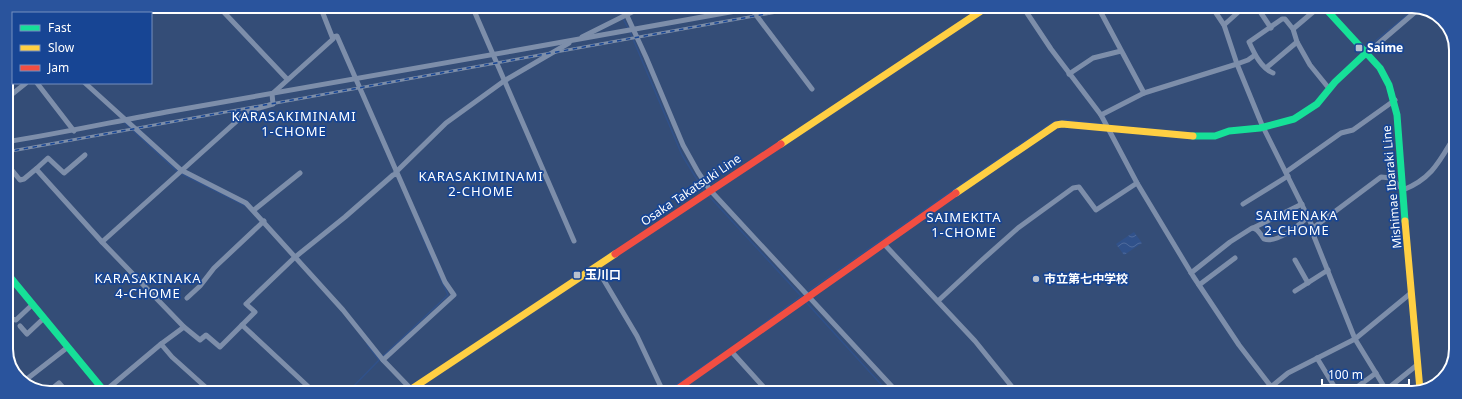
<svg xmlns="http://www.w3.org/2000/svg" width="1462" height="399" font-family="'Noto Sans','Noto Sans JP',sans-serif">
<defs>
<pattern id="water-waves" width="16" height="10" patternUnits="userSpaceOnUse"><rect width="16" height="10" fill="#30518a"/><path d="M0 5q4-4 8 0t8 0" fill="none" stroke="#4f6b9c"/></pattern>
</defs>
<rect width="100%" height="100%" fill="#344d77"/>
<polygon fill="url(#water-waves)" points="1134,232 1142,243 1124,255 1116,244"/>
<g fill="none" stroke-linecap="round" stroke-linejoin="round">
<g stroke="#30518a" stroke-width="1.5">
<polyline points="617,7 628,28"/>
<polyline points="130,13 139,6"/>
<polyline points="630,32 682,155 704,191"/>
<polyline points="1368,47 1416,8"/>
<polyline points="124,122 178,172"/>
<polyline points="182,174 246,206"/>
<polyline points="708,195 802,297"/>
<polyline points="807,292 963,183 1053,122 1066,120 1102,124"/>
<polyline points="805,301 888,392"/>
<polyline points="759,327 804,294"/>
<polyline points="367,344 379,360"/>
<polyline points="667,391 715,358"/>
<polyline points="348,392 381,358 448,295 418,226"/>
</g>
<g stroke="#7d8eaa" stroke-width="5">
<polyline points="218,6 287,79"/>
<polyline points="472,6 574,241"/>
<polyline points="623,7 646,57 683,145 698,172 710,190 897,392"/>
<polyline points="750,7 812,89"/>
<polyline points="1023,7 1051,49 1101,115 1137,183 1193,276 1239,345 1276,393"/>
<polyline points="1098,7 1144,93"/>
<polyline points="1212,7 1224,25 1237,64 1262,125 1308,217 1313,228 1313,234 1355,339 1388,393"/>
<polyline points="1257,7 1271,28"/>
<polyline points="124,13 134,6"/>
<polyline points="1224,25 1244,7"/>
<polyline points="1293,29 1319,7"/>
<polyline points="333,37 337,36 445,282 454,295 383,360 411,389"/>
<polyline points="582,37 642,7"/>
<polyline points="1365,50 1372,49 1421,7"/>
<polyline points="1266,68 1297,42"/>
<path d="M1273 73C1261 68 1254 53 1249 42L1282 19H1285L1293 29 1297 42 1310 65 1327 86"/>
<polyline points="1069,74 1093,58 1121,51"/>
<polyline points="37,83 74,131"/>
<polyline points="85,83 181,170 246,203 343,310 383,360"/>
<polyline points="6,99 26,83"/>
<polyline points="1101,115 1144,93 1237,64 1248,60 1255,55"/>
<path d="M6 142C62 133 117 121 172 111 367 76 563 43 758 7"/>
<polyline points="6,163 20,180 24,179 36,169 102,242 184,327 161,344"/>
<polyline points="36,169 48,158 64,173 85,155"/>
<polyline points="396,172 446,123 504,81 569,43"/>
<polyline points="1286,172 1341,133 1353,130 1395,100"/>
<polyline points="1243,204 1288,176"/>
<polyline points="254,210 300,173"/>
<polyline points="1253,228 1302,204"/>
<path d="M1313 228 1381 177 1391 178 1403 190C1433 178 1440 160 1456 134"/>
<polyline points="102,242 248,111 273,104 272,94 333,39 320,6"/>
<polyline points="884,244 975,341 1017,393"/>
<polyline points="1295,260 1308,283"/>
<polyline points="596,267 637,336 661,387 665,392"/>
<path d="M1191 273 1230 242 1252 228C1258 228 1260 234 1264 239 1277 244 1299 225 1308 217"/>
<polyline points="1199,285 1235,258"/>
<polyline points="1295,291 1328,270"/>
<polyline points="187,298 200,286 214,268 264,221"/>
<polyline points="938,301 981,261 1018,228 1073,188 1079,187 1096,210 1137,183"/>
<polyline points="6,312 12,319 16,320 33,304"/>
<polyline points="242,325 314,392"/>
<polyline points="20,326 27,334 44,318"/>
<polyline points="184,327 200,340 206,335 220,347 255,312 246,304 294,258 345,217 393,175 397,174"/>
<polyline points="731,351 768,392"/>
<polyline points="1317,358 1334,386 1342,393"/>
<polyline points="23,382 68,347"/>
<polyline points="1271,387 1288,373 1355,339 1411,293"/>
<polyline points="1386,390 1417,365"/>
<polyline points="105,391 161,344 172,357 211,392"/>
<polyline points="48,392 59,383 67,392"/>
<polyline points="1349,393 1376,373"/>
</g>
<g stroke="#16e098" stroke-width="7">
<polyline points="1324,7 1380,68 1389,85 1397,115 1405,221"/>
<polyline points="1193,136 1215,136 1229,131 1260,128 1294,119 1317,104 1335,82 1367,52"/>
<polyline points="6,272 105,392"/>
</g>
<g stroke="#ffcf43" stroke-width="7">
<polyline points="781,144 987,7"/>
<polyline points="956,193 1056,125 1062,124 1193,136"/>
<polyline points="1405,221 1420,390"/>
<polyline points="407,392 615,254"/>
</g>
<g stroke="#f24e42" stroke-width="7">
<polyline points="615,254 781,144"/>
<polyline points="673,392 956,193"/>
</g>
<defs>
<polyline id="rail" points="6,152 804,7"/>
</defs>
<use href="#rail" stroke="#7d8ea9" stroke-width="3"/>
<use href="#rail" stroke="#174594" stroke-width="1.5" stroke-dasharray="4.5" stroke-linecap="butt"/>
</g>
<g fill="#b8c1cf" stroke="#174594" stroke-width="1.5">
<rect x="1355" y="44" width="8" height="8" rx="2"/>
<rect x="573" y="271" width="8" height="8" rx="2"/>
<circle cx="1036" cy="279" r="4"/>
</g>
<g text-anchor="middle" stroke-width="3.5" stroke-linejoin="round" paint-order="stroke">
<g font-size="12" font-weight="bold" fill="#fff" stroke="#174594" text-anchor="start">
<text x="1367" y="52">Saime</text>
<text x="585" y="279">玉川口</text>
<text x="1044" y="283">市立第七中学校</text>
</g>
<g font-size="12" fill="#fff" stroke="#174594">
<text transform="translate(1392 187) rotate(-95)" y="4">Mishimae Ibaraki Line</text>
<text transform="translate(691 190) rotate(-34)" y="4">Osaka Takatsuki Line</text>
</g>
<g font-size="13" letter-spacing="1" fill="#fff" stroke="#174594">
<text x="294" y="121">KARASAKIMINAMI<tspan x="294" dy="15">1-CHOME</tspan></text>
<text x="481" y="181">KARASAKIMINAMI<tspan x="481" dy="15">2-CHOME</tspan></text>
<text x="1297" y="220">SAIMENAKA<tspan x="1297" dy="15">2-CHOME</tspan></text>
<text x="964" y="222">SAIMEKITA<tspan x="964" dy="15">1-CHOME</tspan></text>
<text x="148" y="283">KARASAKINAKA<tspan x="148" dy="15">4-CHOME</tspan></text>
</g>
</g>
<path d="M0 0H1462V399H0ZM50 13H1412A37 37 0 0 1 1449 50V349A37 37 0 0 1 1412 386H50A37 37 0 0 1 13 349V50A37 37 0 0 1 50 13Z" fill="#2a549d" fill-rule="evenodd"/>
<path fill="none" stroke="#fff" stroke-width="2" d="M50 13H1412A37 37 0 0 1 1449 50V349A37 37 0 0 1 1412 386H50A37 37 0 0 1 13 349V50A37 37 0 0 1 50 13Z"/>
<rect x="12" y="12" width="140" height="72" fill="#174594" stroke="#748fbf"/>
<rect x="20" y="25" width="20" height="6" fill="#16e098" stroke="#748fbf"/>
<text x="48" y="32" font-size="12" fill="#ffffff">Fast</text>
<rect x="20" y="45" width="20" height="6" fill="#ffcf43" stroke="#748fbf"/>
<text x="48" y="52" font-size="12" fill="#ffffff">Slow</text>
<rect x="20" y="65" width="20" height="6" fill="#f24e42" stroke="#748fbf"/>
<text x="48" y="72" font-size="12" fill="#ffffff">Jam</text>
<path d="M1322 379v6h87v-6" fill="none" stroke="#ffffff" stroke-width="2"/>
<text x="1328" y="379" font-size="12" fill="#ffffff" stroke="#174594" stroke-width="3" paint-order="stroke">100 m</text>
</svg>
